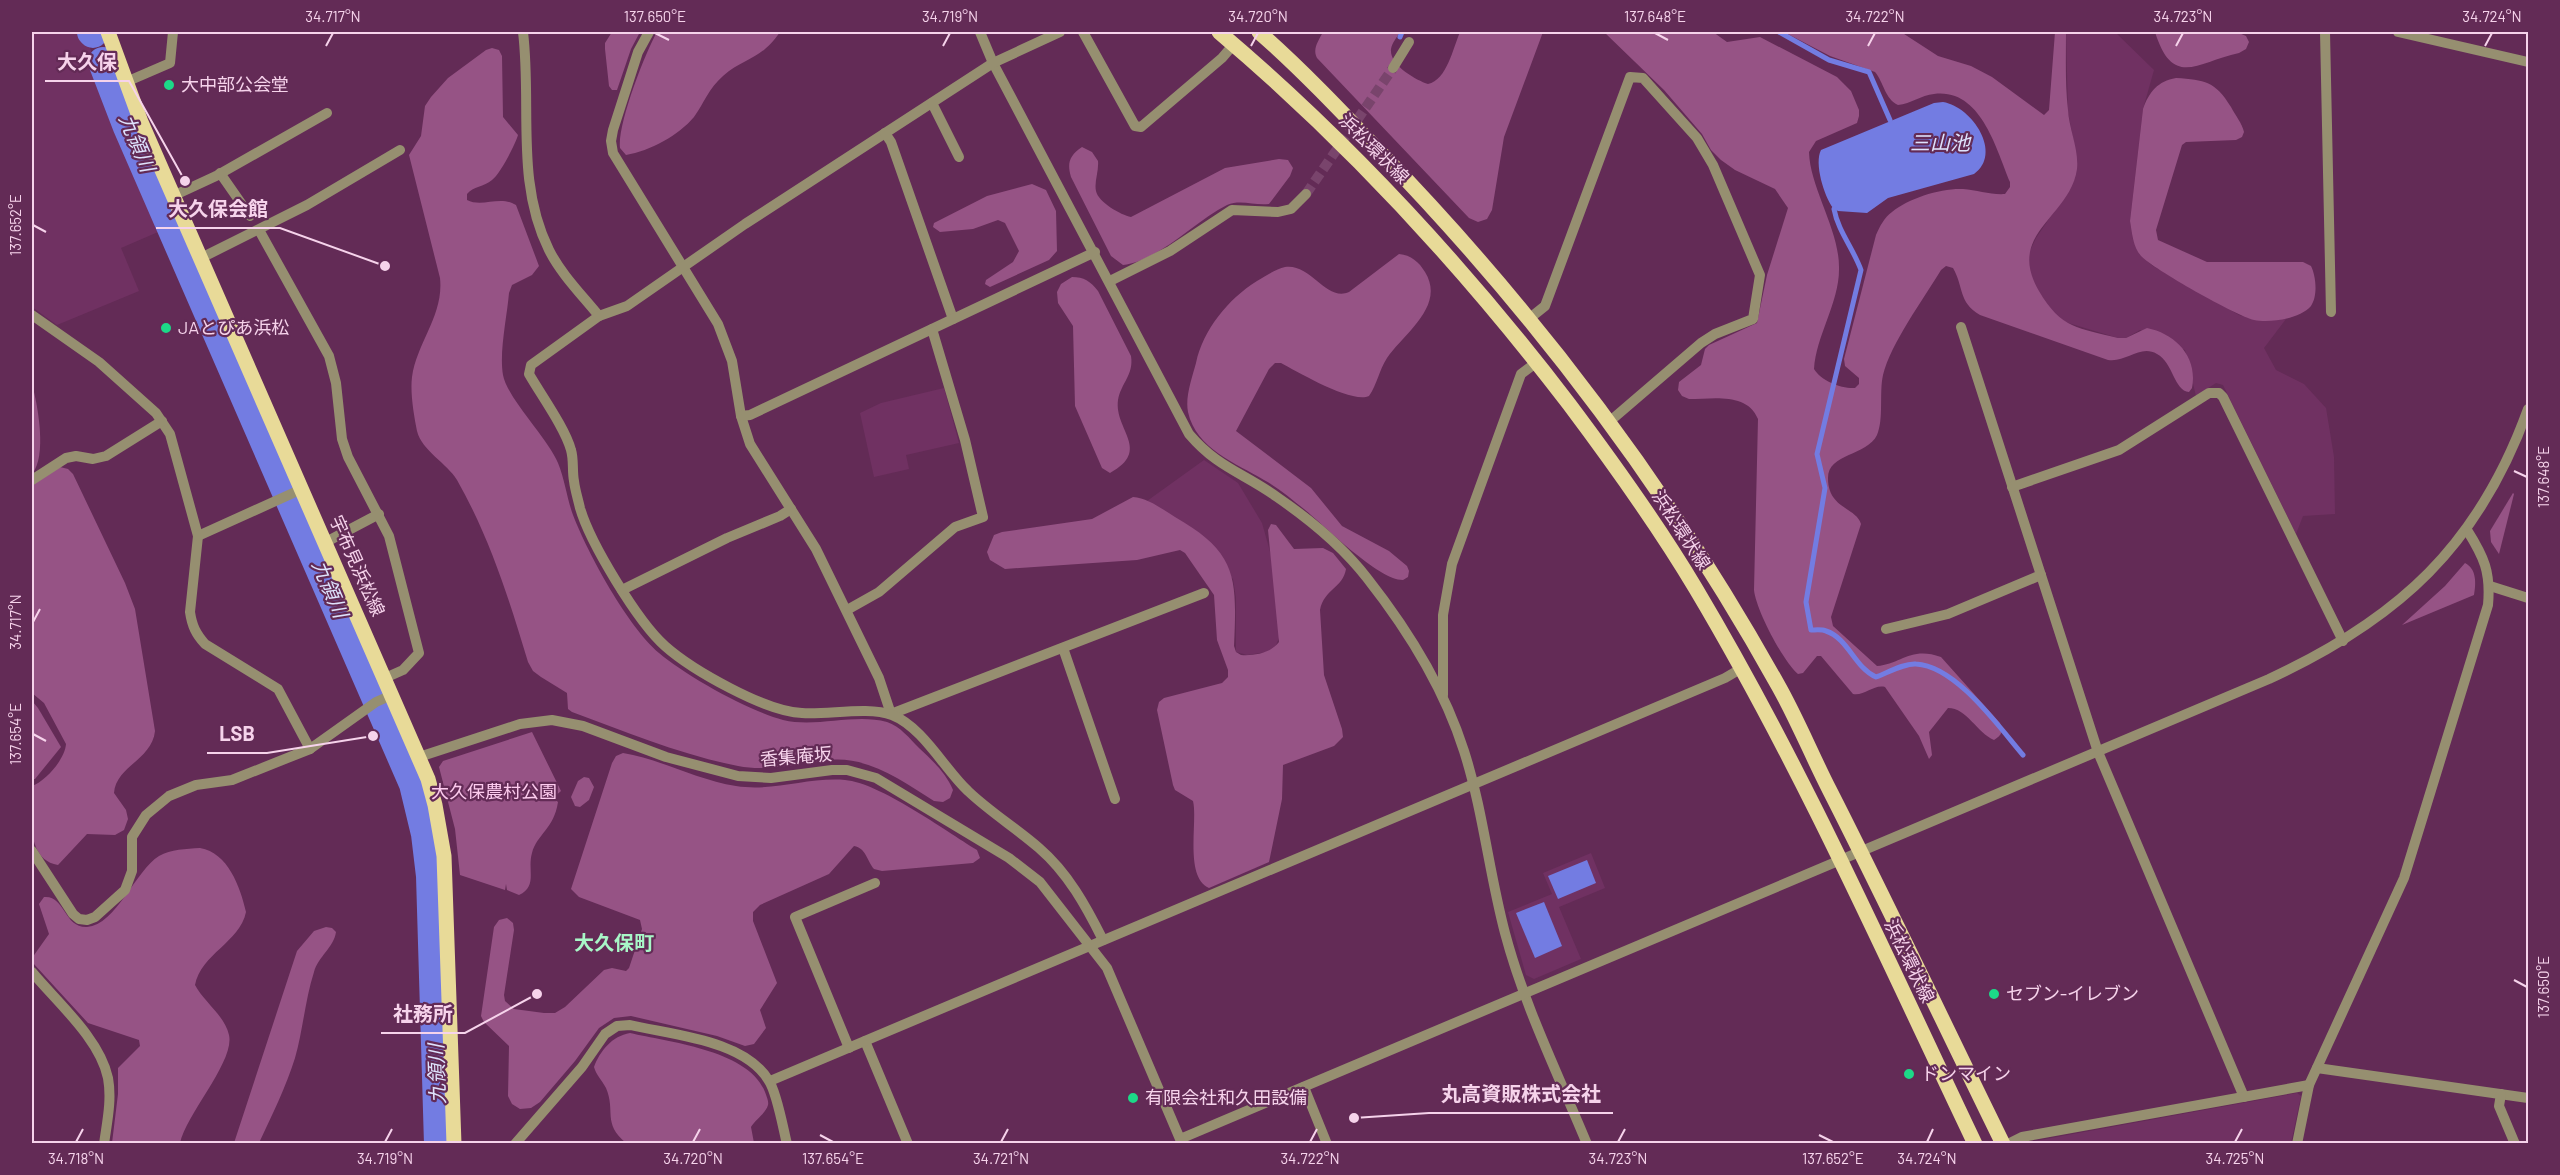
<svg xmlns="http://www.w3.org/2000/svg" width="2560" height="1175" font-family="Barlow,'Noto Sans JP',sans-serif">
<rect width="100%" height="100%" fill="#632b56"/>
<g fill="#703162">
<polygon points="32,32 84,32 121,130 165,229 121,248 139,291 57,325 32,307"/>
<polygon points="2066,32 2115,32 2154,70 2143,109 2130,221 2133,239 2140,255 2153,266 2239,315 2256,320 2286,319 2264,348 2276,370 2304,384 2326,408 2334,457 2335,514 2303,516 2296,534 2223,385 2216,383 2196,396 2185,350 2140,330 2126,338 2118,338 2065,322 2047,306 2033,280 2028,268 2029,253 2036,238 2068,191 2076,154 2068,112"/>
<polygon points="944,388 959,443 906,455 909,469 874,477 860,413 881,403"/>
<polygon points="1204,460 1238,483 1262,523 1271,555 1280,635 1275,648 1267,652 1247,655 1236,652 1236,598 1233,579 1147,501"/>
<polygon points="1591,853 1605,888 1559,907 1581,959 1534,979 1526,975 1508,912 1552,894 1543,873"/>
<polygon points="2297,1093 2301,1096 2291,1143 2024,1143"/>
</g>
<g fill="#965385">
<polygon points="612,32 640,32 631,49 617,90 612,90 609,86 605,49 605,43"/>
<path d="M657 32H780C761 60 745 57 723 76 709 88 704 103 694 117 679 135 650 151 626 155L620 148C617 125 645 53 657 32Z"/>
<path d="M1323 32H1400C1397 37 1392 43 1391 49 1389 65 1416 80 1428 84 1447 80 1453 48 1460 32H1543L1504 137 1492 210 1487 219 1478 222 1469 218 1317 58C1312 49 1319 40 1323 32Z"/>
<path d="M1604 32H1713L1727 42 1760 37 1837 77 1851 91 1859 110V116L1857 123 1816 141 1809 152C1810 188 1839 229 1839 267 1840 302 1816 335 1814 369 1821 381 1842 389 1855 388L1859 384V378L1845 366 1844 359 1876 235C1880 226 1884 218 1892 212 1909 198 1941 188 1963 189 1977 190 1991 195 2005 194L2010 187V182C1996 149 1981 88 1934 94 1921 95 1911 104 1898 105 1885 99 1884 83 1875 72L1830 56 1784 32H1901L1938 56 1971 66 1992 77 2044 115 2049 110 2055 32H2066C2066 58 2065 84 2068 110 2069 129 2079 149 2077 169 2070 218 2005 233 2039 291 2061 329 2079 328 2118 338H2126L2147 328C2176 334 2198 357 2192 388L2189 392C2174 391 2173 362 2157 354 2140 344 2126 363 2108 360L1980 315C1958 302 1964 287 1953 268L1946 266 1941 270C1923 300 1891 343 1883 375 1879 393 1884 419 1877 435 1867 456 1828 453 1828 478 1828 509 1856 507 1861 524L1831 617 1833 626 1877 666C1901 664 1911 646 1941 657L2000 723C2003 732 2002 735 1994 740 1977 733 1967 708 1948 708L1929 732 1932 755 1929 759 1919 736 1885 687C1874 684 1865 696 1853 694L1821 656H1817L1803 673 1798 674C1783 661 1756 610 1754 590L1758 419C1747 392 1713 399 1689 399L1682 396 1678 390 1679 382 1701 365 1705 349 1709 345 1757 323 1767 275 1788 208 1775 189 1735 170 1721 160 1711 150 1702 134 1664 90Z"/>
<path d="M2155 32 2239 33 2246 36 2249 42 2246 49 2239 53C2197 62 2173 89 2155 32Z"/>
<path d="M492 48 499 50 502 56 503 117 518 135C515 145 500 174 492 180 484 187 473 186 467 194V200C482 208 500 195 516 205L539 266 532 275 512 285 509 293C507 317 499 352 503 375 507 398 547 437 558 463 565 480 567 499 573 515 588 554 628 627 659 653 686 676 749 711 783 720 817 728 854 713 887 722 900 726 910 739 919 748 932 760 946 773 953 790L950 798 943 802 934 801C902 781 869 756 829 760 799 763 769 772 738 766 681 755 627 732 572 712L568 709 567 693 541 677 533 671 528 662C509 599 490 538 457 480 447 463 422 451 417 431 414 416 410 393 412 377 417 342 444 315 440 278L409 155 421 136 425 106 431 97 448 78 486 50Z"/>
<path d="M2176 78C2205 80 2215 81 2231 107 2235 115 2242 123 2244 132L2242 137 2236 140 2186 142 2182 145 2156 230 2158 240 2207 262H2303L2311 266C2316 276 2318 296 2311 306 2300 319 2270 323 2254 320 2237 316 2153 269 2141 256 2133 247 2132 233 2130 221L2143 109C2149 92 2158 81 2176 78Z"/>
<path d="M1082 147 1092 152 1098 161C1099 171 1094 182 1096 191 1098 202 1121 215 1131 217L1225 168 1279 159 1288 160 1293 168 1290 176 1269 204C1255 206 1241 199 1227 205 1195 221 1159 261 1123 265L1111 256 1071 177C1067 163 1069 156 1082 147Z"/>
<polygon points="1032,184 1046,190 1056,211 1057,251 1049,260 990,287 985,284 986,280 1013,262 1019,251 1005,223 998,220 973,229 940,232 933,227 934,223 987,196"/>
<path d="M1399 254C1411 255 1419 262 1425 272 1446 306 1404 333 1387 358 1379 370 1377 385 1369 396 1352 404 1298 372 1281 363H1275L1269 369 1236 431 1311 488 1342 526 1389 551 1407 566 1409 571 1408 577 1403 580C1378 580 1325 526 1304 509 1291 499 1279 488 1264 480 1236 463 1196 449 1188 412 1185 397 1192 378 1196 363 1203 330 1228 299 1257 281 1265 276 1276 269 1285 267 1311 263 1326 302 1349 292Z"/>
<path d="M1072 277C1084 277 1090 281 1098 291L1131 356C1134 375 1121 383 1118 400 1114 430 1152 450 1110 473L1102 468 1075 406 1073 326 1058 303 1057 292 1061 284Z"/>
<path d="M32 384C38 406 47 456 32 474Z"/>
<path d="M60 467 68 469 73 474 125 583 135 609 155 731C152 760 116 766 114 793L126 810 128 819 124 830 115 835 87 834 58 865C24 859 32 811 32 786 46 781 65 759 66 744L44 703 32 693V485Z"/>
<polygon points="2513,493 2514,494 2499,554 2491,542 2490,531"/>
<path d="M1133 497C1148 498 1162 509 1175 517 1238 553 1237 578 1234 646L1236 652 1241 655C1254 656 1271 653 1279 642L1268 530 1271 524 1276 525 1294 549 1323 548 1333 553 1346 569C1343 588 1324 589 1320 610L1324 675 1342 729 1343 737 1334 746 1283 765 1282 799 1269 862 1209 888C1184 877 1198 821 1193 801L1175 790 1173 785 1157 710 1159 702 1164 698 1222 683 1228 677V670L1217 640 1214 595 1185 553 1180 550 1137 560 1005 569 990 560 987 552 994 535 1002 532 1092 519Z"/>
<path d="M2465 563C2477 569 2476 584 2474 595L2402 625 2445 586Z"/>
<polygon points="32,701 38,708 61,747 35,779 32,779"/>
<path d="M532 732 561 791 553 798 558 802C554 829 537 834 532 853 527 870 538 886 519 895L507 890 506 884 505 890 460 875 455 829 439 767 443 761Z"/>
<path d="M623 753C660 759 697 780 736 786 773 792 808 777 845 780 880 783 944 830 977 850L980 858 973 863 882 871 874 869C867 861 866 848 854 846L829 874 760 905 753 912V921L777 983 760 1010 766 1028 754 1044 745 1046 717 1036 631 1016 614 1018 599 1028 575 1061 540 1102 531 1108 520 1109 512 1104 508 1096 509 1046 484 1022 481 1016 494 927 499 920 507 918 513 923 514 930 504 995 505 1001 514 1009 544 1013H555L565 1007 604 970 612 968 626 971 629 968 642 929 640 920 579 897 571 889 612 763 616 756Z"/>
<polygon points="584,777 589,778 594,787 589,800 580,807 575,806 571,797 578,781"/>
<path d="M200 848C228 853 240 886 246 912 240 942 201 954 195 985 204 1002 225 1016 229 1035 235 1061 187 1113 180 1143H112L118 1094V1068L140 1046 139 1040 88 1023 33 963 32 958 49 934 39 904 44 897C65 895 64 928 87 927 116 925 136 870 159 856 171 849 186 849 200 848Z"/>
<path d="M326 927 332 928 336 932C334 947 318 957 314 972 305 1000 303 1030 295 1058 286 1087 272 1115 259 1143H234L297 951 314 931Z"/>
<path d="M630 1033C668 1042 749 1050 765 1092 766 1095 769 1101 768 1105 766 1113 755 1120 751 1127L754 1143H626C602 1123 616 1111 606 1088 602 1080 596 1075 594 1067 600 1051 612 1036 630 1033Z"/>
</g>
<g fill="#737ce2">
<path d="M1943 102C1973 107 2003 154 1974 174L1888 198 1867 213 1838 211 1833 208C1824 196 1814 163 1821 150L1934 103Z"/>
<polygon points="1587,860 1596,883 1558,899 1548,876"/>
<polygon points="1544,902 1562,946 1535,958 1516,913"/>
</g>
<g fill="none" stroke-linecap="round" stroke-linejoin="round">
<g stroke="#737ce2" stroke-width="5">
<polyline points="1779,32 1829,60 1869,72 1890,120"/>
<polyline points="1400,37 1402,32"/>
<path d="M1834 209C1838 231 1853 248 1861 270L1817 454 1825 488 1806 602 1811 630C1815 630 1822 629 1826 631 1848 638 1855 668 1876 677 1887 673 1904 663 1916 664 1956 666 1999 727 2023 755"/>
</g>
<g stroke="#737ce2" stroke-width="30">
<polyline points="92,32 93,33"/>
<polyline points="103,62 128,127 414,784 426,834 431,876 439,1144"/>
</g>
<polyline stroke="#79446c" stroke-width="10" stroke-dasharray="10 5" stroke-linecap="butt" points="1306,194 1393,68"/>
<g stroke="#968f70" stroke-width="10">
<path d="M523 32C532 105 515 182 549 250 561 274 582 295 599 316"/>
<polyline points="649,32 638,52 613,130 611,141 613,153 718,324 732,361 741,416 750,444 816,549 879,678 891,714 1204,593"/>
<path d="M980 32 993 63 1189 434C1218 468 1242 472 1277 497 1309 519 1343 547 1367 578 1408 630 1444 688 1464 751 1483 810 1489 873 1505 933 1524 1005 1558 1074 1587 1144"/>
<path d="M1060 32 993 63 745 224 627 306 599 316 531 365 529 374C541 395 565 428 571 450 574 460 572 471 574 481 575 490 578 499 580 508 590 543 638 622 665 646 692 670 766 712 802 713 828 715 868 706 892 715 923 727 945 770 968 791 990 812 1016 828 1039 848 1068 873 1086 906 1103 940"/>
<polyline points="1083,32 1135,126 1141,127 1222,58 1234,44"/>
<polyline points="2325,32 2331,312"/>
<polyline points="2398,32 2528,62"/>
<polyline points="1393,68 1409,42"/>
<polyline points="126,82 170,63 173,32"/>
<polyline points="932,103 959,157"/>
<polyline points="885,133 891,142 953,319"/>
<polyline points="220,173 250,216"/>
<polyline points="175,195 216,176 327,113"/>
<polyline points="259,230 329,356 336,383 342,439 348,457 389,536 419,653 403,670 385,678"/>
<polyline points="201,258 307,205 400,150"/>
<polyline points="1110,281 1170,251 1232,210 1278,212 1291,209 1306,194"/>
<path d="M32 315 99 362 156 413 170 434 198 536 190 612C192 626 196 634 205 644L278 689 310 749"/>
<polyline points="1530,318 1545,306 1630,77 1643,78 1697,138 1713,165 1760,275 1753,319 1715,334 1701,343 1609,422"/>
<polyline points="1961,327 2098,752 2244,1097"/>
<polyline points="741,416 750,415 1095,252"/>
<polyline points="32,480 66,458 76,456 93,459 106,456 162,421"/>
<polyline points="2012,487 2119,450 2209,393 2219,393 2223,397 2343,641"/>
<polyline points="198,536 302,489"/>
<polyline points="326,542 379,514"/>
<polyline points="2490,586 2528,598"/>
<polyline points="622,590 727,538 780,516 791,509"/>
<polyline points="847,610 879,592 955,527 983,517 965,440 932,329"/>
<polyline points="1886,629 1948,614 2041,575"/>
<polyline points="1063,648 1115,799"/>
<polyline points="1443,695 1443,615 1452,564 1521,374 1537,362"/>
<path d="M419 757 520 724 552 720 583 726 666 757 738 776 771 778 832 770H847L876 778 1009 858 1040 882 1107 968 1180 1139 2269 679C2399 619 2479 545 2528 409"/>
<polyline points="32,851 73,914 79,919 87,920 95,917 125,890 132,871 132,837 146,815 169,796 196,785 232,780 310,749 376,702 392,695"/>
<path d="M32 972C57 1002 100 1039 108 1078 112 1100 107 1122 104 1144"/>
<polyline points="865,1041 908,1144"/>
<polyline points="849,1048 795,917 875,883"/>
<polyline points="2317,1068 2528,1098"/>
<polyline points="770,1081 1725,678 1742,668"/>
<polyline points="1304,1087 1327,1144"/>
<polyline points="2501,1094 2499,1106 2515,1144"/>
<path d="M515 1144 582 1067 605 1034 617 1026 630 1025C673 1035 745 1040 769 1081 777 1093 783 1128 787 1144"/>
<polyline points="2008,1144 2022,1137 2309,1085"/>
<path d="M2297 1144 2309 1085 2404 878 2488 605C2491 572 2484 557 2467 530"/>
</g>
<g stroke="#e8da98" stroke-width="15">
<polyline points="108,32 141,122 428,779 435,805 444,856 454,1144"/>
<path d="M1219 32C1350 143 1465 268 1569 404 1614 464 1658 525 1696 589 1802 767 1886 957 1975 1144"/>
<path d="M1259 32C1301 69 1340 110 1379 151 1535 312 1670 491 1779 687 1798 721 1812 756 1830 791 1889 907 1945 1026 2003 1144"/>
</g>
</g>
<path fill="none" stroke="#f6d3eb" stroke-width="2" d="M655 33 669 40M1655 33 1668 40M326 46 333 33M943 46 950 33M1251 46 1258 33M1868 46 1875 33M2176 46 2183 33M2485 46 2492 33M33 225 46 232M2514 471 2527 477M33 622 40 609M33 734 46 741M2514 980 2527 987M820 1135 833 1142M1819 1135 1833 1142M76 1142 83 1129M385 1142 392 1129M693 1142 700 1129M1001 1142 1008 1129M1310 1142 1317 1129M1618 1142 1625 1129M1927 1142 1933 1129M2235 1142 2242 1129"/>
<g fill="#1cd988" stroke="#632b56" stroke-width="2">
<circle cx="169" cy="85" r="6"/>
<circle cx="166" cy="328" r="6"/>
<circle cx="1994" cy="994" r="6"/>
<circle cx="1909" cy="1074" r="6"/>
<circle cx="1133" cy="1098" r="6"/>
</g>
<g text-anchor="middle" stroke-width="4.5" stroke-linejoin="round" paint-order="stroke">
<g font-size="18" fill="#f6d3eb" stroke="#632b56" text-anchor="start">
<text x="181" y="91">大中部公会堂</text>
<text x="178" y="334">JAとぴあ浜松</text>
<text x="2006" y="1000">セブン-イレブン</text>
<text x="1921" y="1080">ドンマイン</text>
<text x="1145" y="1104">有限会社和久田設備</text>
</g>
<g font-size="18" fill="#f6d3eb" stroke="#632b56">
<text transform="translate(1374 149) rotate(45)" y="6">浜松環状線</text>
<text transform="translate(1681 530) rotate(57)" y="6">浜松環状線</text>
<text transform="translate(357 566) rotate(66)" y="6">宇布見浜松線</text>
<text transform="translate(796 757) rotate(-5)" y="6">香集庵坂</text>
<text transform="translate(1909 961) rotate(64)" y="6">浜松環状線</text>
</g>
<g font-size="18" fill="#fdcbee" stroke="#632b56">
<text x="494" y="798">大久保農村公園</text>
</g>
<g font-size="20" font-style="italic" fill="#dee3fd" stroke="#632b56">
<text transform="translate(137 143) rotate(67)" y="7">九領川</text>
<text x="1940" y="150">三山池</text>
<text transform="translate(330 589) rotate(67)" y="7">九領川</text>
<text transform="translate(437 1074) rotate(-92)" y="7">九領川</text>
</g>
<g font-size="20" font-weight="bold" fill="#a8f6c7" stroke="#632b56">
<text x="614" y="950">大久保町</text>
</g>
</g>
<path fill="none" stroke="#f6d3eb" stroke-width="2" d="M185 181L129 81H45M385 266L280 228H156M373 736L267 753H207M537 994L465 1033H381M1354 1118L1429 1113H1613"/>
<g fill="#f6d3eb" stroke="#632b56" stroke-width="2">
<circle cx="185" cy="181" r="6"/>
<circle cx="385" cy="266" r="6"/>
<circle cx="373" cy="736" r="6"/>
<circle cx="537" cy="994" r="6"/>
<circle cx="1354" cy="1118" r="6"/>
</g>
<g font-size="20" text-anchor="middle" font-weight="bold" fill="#f6d3eb" stroke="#632b56" stroke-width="4.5" stroke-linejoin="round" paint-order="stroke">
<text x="87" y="69">大久保</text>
<text x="218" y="216">大久保会館</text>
<text x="237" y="741">LSB</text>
<text x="423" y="1021">社務所</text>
<text x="1521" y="1101">丸高資販株式会社</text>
</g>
<rect width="2560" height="1175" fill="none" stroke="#632b56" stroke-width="66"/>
<rect x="33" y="33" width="2494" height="1109" fill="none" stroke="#f6d3eb" stroke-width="2"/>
<g font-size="15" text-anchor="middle" fill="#f6d3eb">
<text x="333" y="22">34.717°N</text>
<text x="655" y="22">137.650°E</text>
<text x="950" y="22">34.719°N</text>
<text x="1258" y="22">34.720°N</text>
<text x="1655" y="22">137.648°E</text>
<text x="1875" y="22">34.722°N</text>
<text x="2183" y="22">34.723°N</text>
<text x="2492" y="22">34.724°N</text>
<text transform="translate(16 225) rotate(-90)" y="5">137.652°E</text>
<text transform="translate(2544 477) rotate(-90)" y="5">137.648°E</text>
<text transform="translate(16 622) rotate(-90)" y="5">34.717°N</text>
<text transform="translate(16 734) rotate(-90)" y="5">137.654°E</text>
<text transform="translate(2544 987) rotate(-90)" y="5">137.650°E</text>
<text x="76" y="1164">34.718°N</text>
<text x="385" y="1164">34.719°N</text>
<text x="693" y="1164">34.720°N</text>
<text x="833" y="1164">137.654°E</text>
<text x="1001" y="1164">34.721°N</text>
<text x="1310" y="1164">34.722°N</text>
<text x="1618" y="1164">34.723°N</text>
<text x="1833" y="1164">137.652°E</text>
<text x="1927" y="1164">34.724°N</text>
<text x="2235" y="1164">34.725°N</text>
</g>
</svg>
